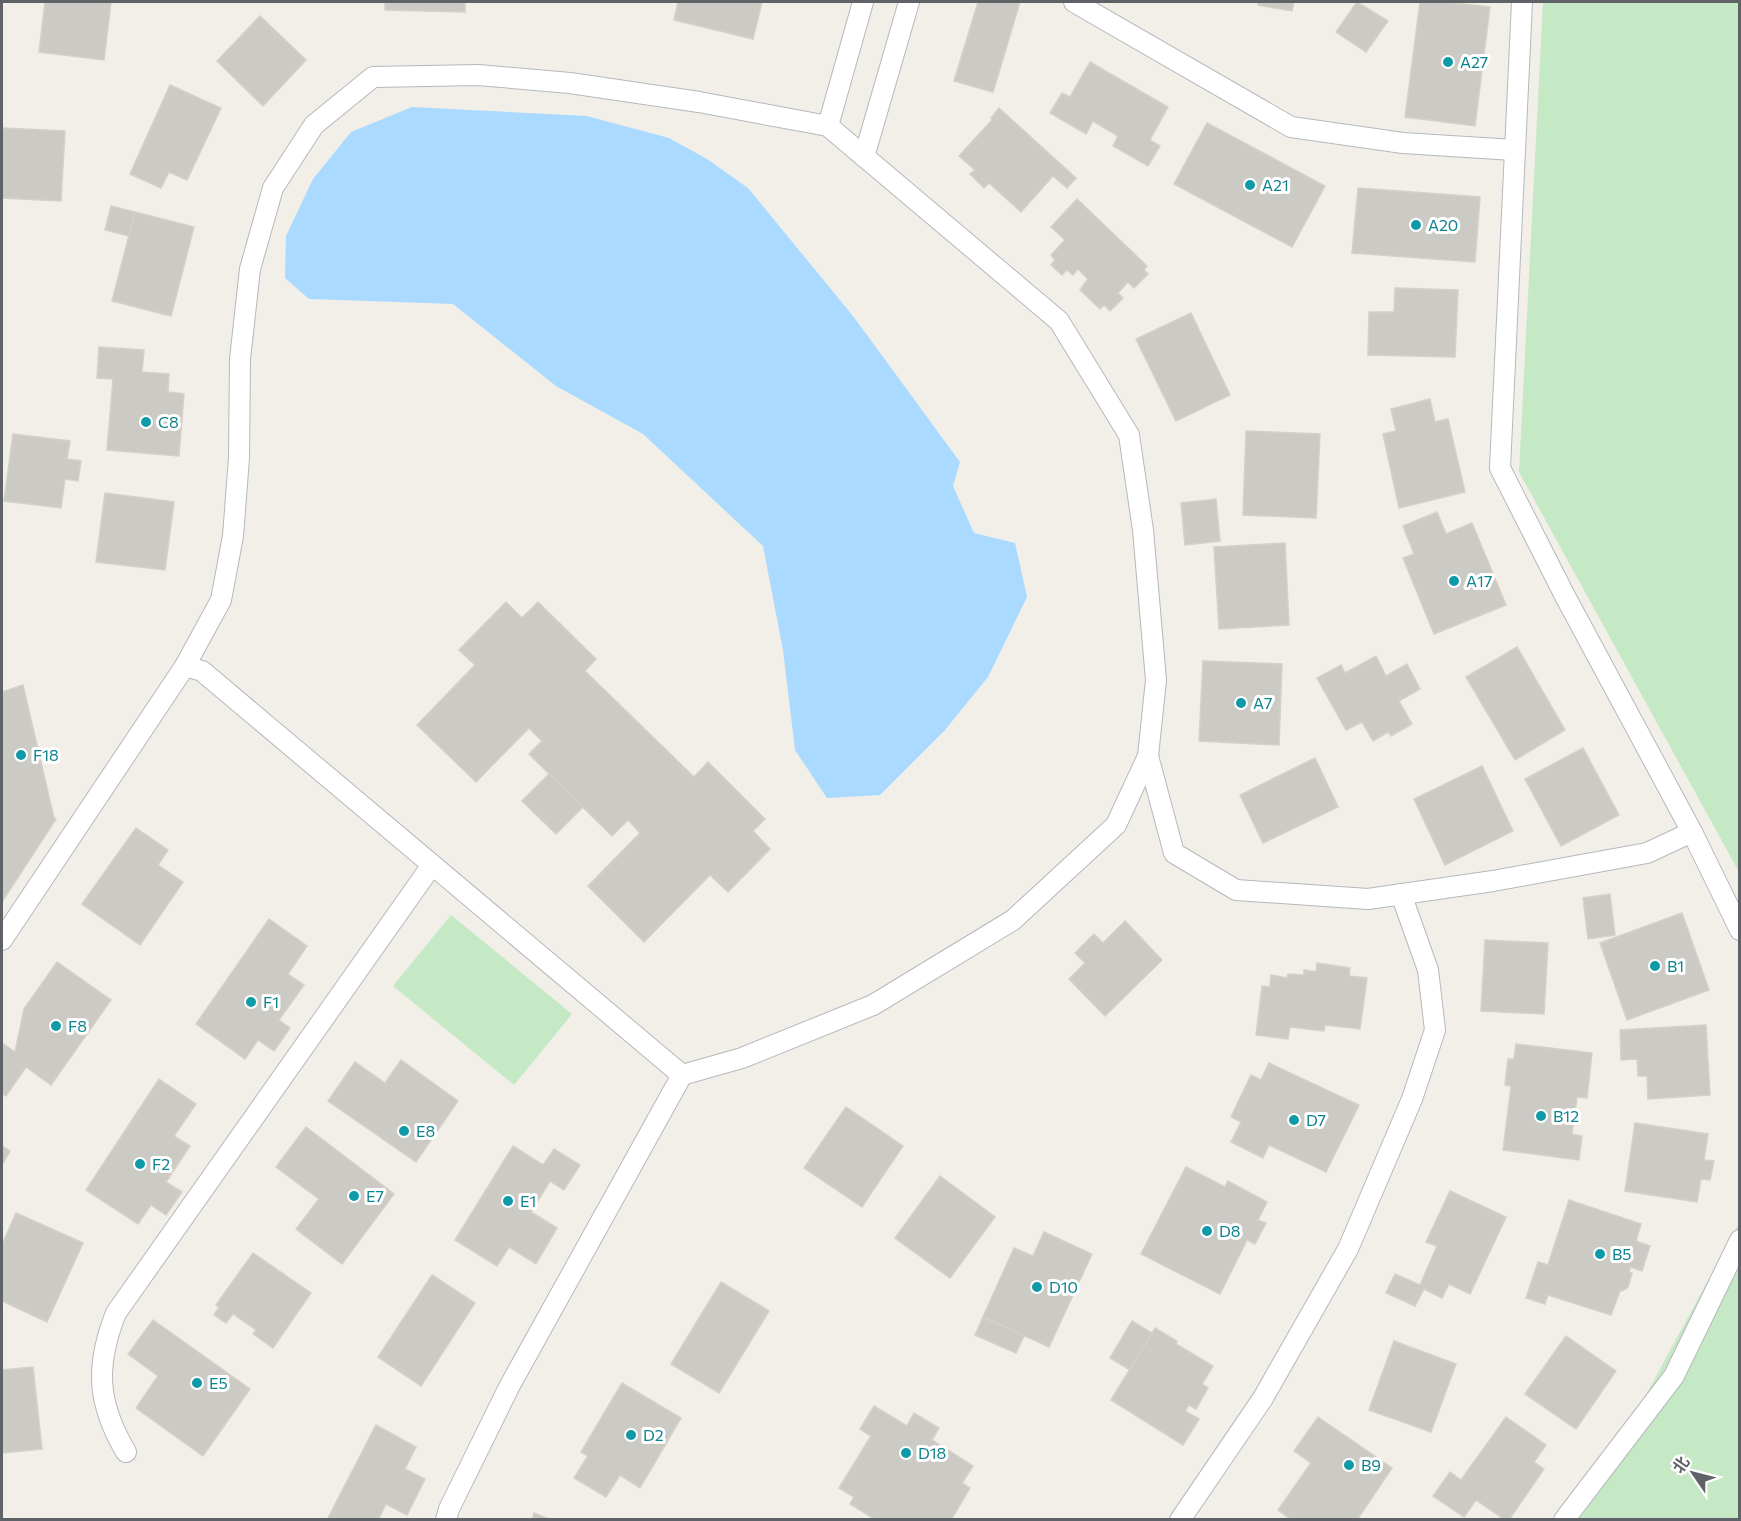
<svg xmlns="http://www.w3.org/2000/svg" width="1741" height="1521" font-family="Commissioner,'Noto Sans SC',sans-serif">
<rect width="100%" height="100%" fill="#f1efe8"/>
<g fill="#c5e8c5">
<polygon points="1543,2 1739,2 1739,872 1519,472"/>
<polygon points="451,915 572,1014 514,1085 393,986"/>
<polygon points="1739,1223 1739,1519 1579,1519"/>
</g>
<polygon fill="#aadaff" points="412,107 587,116 669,138 707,159 748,188 853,316 960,462 953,486 974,533 1015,543 1027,597 988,677 945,730 880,795 827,798 795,750 783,650 763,546 643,434 556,386 453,304 309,299 285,278 286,236 313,179 351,132"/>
<g fill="#cccac5" stroke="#d6d1c6" stroke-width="1.5">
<polygon points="45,2 111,2 104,60 39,52"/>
<polygon points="385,2 465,2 465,12 385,10"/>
<polygon points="678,2 762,2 753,39 674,20"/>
<polygon points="978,2 1020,2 993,92 954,81"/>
<polygon points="1258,2 1294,2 1292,11 1258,5"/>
<polygon points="1357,2 1388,21 1366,52 1336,32"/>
<polygon points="1420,2 1445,2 1490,7 1475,126 1405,117"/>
<polygon points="260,16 306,60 263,106 217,61"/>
<polygon points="1090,62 1168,107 1150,140 1160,146 1148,166 1113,146 1118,136 1093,121 1086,134 1050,113 1062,93 1070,97"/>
<polygon points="170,85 221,108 187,180 169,172 161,188 130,174"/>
<polygon points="999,108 1076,178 1067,188 1053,176 1021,212 989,183 984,188 970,174 975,170 959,156 992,120 991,118"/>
<polygon points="1207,123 1325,186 1292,247 1174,184"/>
<polygon points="2,128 65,131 61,201 2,198"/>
<polygon points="1358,188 1480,197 1475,262 1352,253"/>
<polygon points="1077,199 1147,266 1144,270 1148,274 1134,288 1128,282 1118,293 1123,298 1110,311 1104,305 1100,309 1080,290 1088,279 1078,269 1073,275 1067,270 1062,275 1051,265 1055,260 1051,255 1065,240 1051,227"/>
<polygon points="111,206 135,212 129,236 105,230"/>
<polygon points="135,212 194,227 171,316 112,301"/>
<polygon points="1395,288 1458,290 1455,357 1368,355 1369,312 1394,312"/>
<polygon points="1191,313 1230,395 1176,421 1136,339"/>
<polygon points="99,347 144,350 142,372 169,374 168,392 184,394 179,456 107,450 113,379 97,378"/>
<polygon points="1430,399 1435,422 1448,419 1465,492 1399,508 1383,434 1396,431 1391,409"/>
<polygon points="1246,431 1320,434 1316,518 1243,515"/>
<polygon points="13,434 70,441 67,459 81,461 78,481 65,479 61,508 4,501"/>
<polygon points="105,493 174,502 165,570 96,562"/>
<polygon points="1216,499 1220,541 1185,545 1181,503"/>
<polygon points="1437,512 1446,534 1472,523 1506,605 1434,634 1403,558 1414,554 1403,526"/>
<polygon points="1285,543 1289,625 1219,629 1214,547"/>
<polygon points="506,602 522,618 538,602 596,659 585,671 694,777 708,762 765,819 753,831 770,849 728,892 710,875 644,942 588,886 640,833 628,820 612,836 529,754 542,741 529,728 476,782 417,725 475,665 459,650"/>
<polygon points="1517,647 1565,730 1515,760 1466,677"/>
<polygon points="1376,656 1386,676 1407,664 1420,689 1399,701 1412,724 1391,736 1388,732 1373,741 1362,722 1346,730 1317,678 1341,665 1345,673"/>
<polygon points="1203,661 1282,664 1279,745 1199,741"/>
<polygon points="23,685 54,818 56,819 2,902 2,692"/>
<polygon points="1583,748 1619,815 1561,846 1525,779"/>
<polygon points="1315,758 1338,807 1263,843 1240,795"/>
<polygon points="1482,766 1513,831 1445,865 1414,799"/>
<polygon points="549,774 583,807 556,834 522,801"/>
<polygon points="136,828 168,850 158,865 183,882 140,945 82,904"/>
<polygon points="1610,894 1615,935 1588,939 1583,898"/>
<polygon points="1682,913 1709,990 1627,1020 1600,943"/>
<polygon points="269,919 307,946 288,974 304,985 279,1020 290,1028 274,1051 258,1040 245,1059 196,1024"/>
<polygon points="1125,921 1162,960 1105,1016 1069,979 1085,963 1075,953 1094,934 1103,943"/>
<polygon points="1485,940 1548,943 1544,1014 1481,1011"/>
<polygon points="57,962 111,1000 51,1085 26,1067 6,1096 2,1093 2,1043 15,1052 24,1009"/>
<polygon points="1317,963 1350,968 1349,976 1367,978 1360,1029 1325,1025 1324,1031 1290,1027 1288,1039 1256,1035 1262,986 1270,987 1271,975 1287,978 1288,974 1304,975 1304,970 1316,972"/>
<polygon points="1706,1025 1710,1095 1648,1099 1647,1076 1638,1076 1637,1059 1621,1060 1620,1030"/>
<polygon points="1516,1044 1592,1053 1587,1098 1577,1097 1572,1134 1582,1136 1579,1160 1503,1150 1511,1086 1505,1085 1508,1059 1514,1059"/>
<polygon points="401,1060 458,1101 416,1162 328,1101 355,1062 385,1083"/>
<polygon points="1269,1063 1359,1105 1326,1172 1269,1145 1263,1158 1231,1142 1241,1122 1231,1117 1251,1075 1261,1080"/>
<polygon points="159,1079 196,1104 174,1136 190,1146 166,1182 182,1192 166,1215 151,1205 138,1224 86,1190"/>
<polygon points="846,1107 903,1146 862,1207 804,1168"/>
<polygon points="1635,1123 1708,1134 1704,1160 1714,1161 1710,1180 1701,1179 1697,1202 1625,1191"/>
<polygon points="306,1127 394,1194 342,1264 296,1229 319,1199 276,1167"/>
<polygon points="2,1146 10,1151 2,1165"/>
<polygon points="513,1146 543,1165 554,1149 580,1165 564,1190 550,1181 531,1212 557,1228 536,1264 509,1247 497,1266 455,1240"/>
<polygon points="1186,1167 1225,1187 1228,1181 1267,1202 1258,1220 1266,1223 1255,1244 1247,1240 1220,1294 1141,1254"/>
<polygon points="940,1176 995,1217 950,1278 895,1238"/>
<polygon points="1450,1191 1506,1217 1470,1294 1449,1284 1442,1298 1424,1289 1415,1306 1386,1293 1395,1274 1420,1285 1437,1246 1426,1242"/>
<polygon points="1569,1200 1641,1224 1636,1241 1650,1246 1642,1271 1631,1267 1629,1272 1632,1273 1628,1287 1622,1291 1620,1291 1611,1315 1548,1295 1545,1304 1526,1298 1538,1262 1548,1265"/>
<polygon points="16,1213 83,1243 47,1322 2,1301 2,1245"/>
<polygon points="1044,1232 1092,1254 1049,1347 983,1317 1014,1248 1033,1256"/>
<polygon points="253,1253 311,1293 273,1348 253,1334 256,1330 233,1314 226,1323 214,1315 219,1307 216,1305"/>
<polygon points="432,1275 475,1303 421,1386 378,1357"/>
<polygon points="721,1282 769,1311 719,1393 671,1364"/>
<polygon points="983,1317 1024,1336 1016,1353 975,1335"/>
<polygon points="153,1320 250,1389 203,1456 136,1408 158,1376 128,1354"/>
<polygon points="1132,1321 1152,1333 1130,1370 1110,1358"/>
<polygon points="1155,1328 1177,1341 1176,1344 1213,1366 1202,1384 1208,1388 1196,1409 1189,1405 1185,1411 1199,1419 1183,1445 1111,1400"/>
<polygon points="1566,1336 1616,1371 1576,1429 1525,1394"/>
<polygon points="1394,1341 1456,1364 1431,1432 1369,1410"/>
<polygon points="33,1367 42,1449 2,1453 2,1370"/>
<polygon points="622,1383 681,1418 640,1488 620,1475 606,1497 574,1478 588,1456 581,1452"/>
<polygon points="874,1406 907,1426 914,1413 939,1428 932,1440 973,1466 962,1483 970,1488 951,1520 876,1520 850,1504 854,1497 839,1488 871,1436 860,1429"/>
<polygon points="1318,1417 1392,1468 1357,1520 1292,1520 1278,1510 1311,1463 1294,1451"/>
<polygon points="1506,1417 1546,1445 1534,1462 1544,1469 1509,1520 1505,1520 1476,1500 1464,1517 1433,1496 1450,1472 1461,1480"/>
<polygon points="376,1425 416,1447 405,1469 425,1479 407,1515 386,1504 378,1520 327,1520"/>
<polygon points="534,1513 551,1520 532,1520"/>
</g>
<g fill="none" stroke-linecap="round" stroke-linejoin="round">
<defs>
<g id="lane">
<polyline points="1074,2 1291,127 1403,143 1514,150"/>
<polyline points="1522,2 1500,468 1565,596 1692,832 1740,930"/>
<polyline points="864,157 909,2"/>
<polyline points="185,666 202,671 682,1075 742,1058 873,1005 1013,920 1116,825 1148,756 1156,680 1143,530 1129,435 1059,321 828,126 863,2"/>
<polyline points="1148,756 1174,853 1236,890 1368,899 1493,881 1647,853 1692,832"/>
<polyline points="2,940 185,666 221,600 233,536 239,458 240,359 250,269 273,188 314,125 373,77 478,75 570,83 699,102 828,126"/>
<path d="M126 1452C97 1403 95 1366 116 1313L432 865"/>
<polyline points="446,1520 449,1509 509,1387 682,1075"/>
<polyline points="1180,1520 1263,1398 1348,1249 1412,1099 1435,1030 1428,970 1401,894"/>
<polyline points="1564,1520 1674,1376 1740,1240"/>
</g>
</defs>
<use href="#lane" stroke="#b5b8bc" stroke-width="22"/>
<use href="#lane" stroke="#fff" stroke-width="20"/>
</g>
<g fill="#0f9aa8" stroke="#fff" stroke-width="2">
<circle cx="1448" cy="62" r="6"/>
<circle cx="1250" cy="185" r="6"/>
<circle cx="1416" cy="225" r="6"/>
<circle cx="146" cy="422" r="6"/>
<circle cx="1454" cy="581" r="6"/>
<circle cx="1241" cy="703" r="6"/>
<circle cx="21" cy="755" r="6"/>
<circle cx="1655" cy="966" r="6"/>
<circle cx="251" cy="1002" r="6"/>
<circle cx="56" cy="1026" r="6"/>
<circle cx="1541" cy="1116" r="6"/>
<circle cx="1294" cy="1120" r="6"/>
<circle cx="404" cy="1131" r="6"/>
<circle cx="140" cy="1164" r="6"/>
<circle cx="354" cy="1196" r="6"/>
<circle cx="508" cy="1201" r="6"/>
<circle cx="1207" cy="1231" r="6"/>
<circle cx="1600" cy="1254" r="6"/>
<circle cx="1037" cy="1287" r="6"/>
<circle cx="197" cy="1383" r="6"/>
<circle cx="631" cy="1435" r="6"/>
<circle cx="906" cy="1453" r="6"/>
<circle cx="1349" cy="1465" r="6"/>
</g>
<g text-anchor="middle" stroke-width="6" stroke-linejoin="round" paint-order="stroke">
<g font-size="16" fill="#0d838f" stroke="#fff" text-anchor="start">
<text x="1460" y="68">A27</text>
<text x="1262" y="191">A21</text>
<text x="1428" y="231">A20</text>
<text x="158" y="428">C8</text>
<text x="1466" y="587">A17</text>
<text x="1253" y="709">A7</text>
<text x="33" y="761">F18</text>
<text x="1667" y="972">B1</text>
<text x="263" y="1008">F1</text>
<text x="68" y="1032">F8</text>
<text x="1553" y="1122">B12</text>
<text x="1306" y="1126">D7</text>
<text x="416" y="1137">E8</text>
<text x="152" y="1170">F2</text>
<text x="366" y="1202">E7</text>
<text x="520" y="1207">E1</text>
<text x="1219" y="1237">D8</text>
<text x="1612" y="1260">B5</text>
<text x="1049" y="1293">D10</text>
<text x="209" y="1389">E5</text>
<text x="643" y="1441">D2</text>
<text x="918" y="1459">D18</text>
<text x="1361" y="1471">B9</text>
</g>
</g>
<rect width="1741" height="1521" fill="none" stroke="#5f6368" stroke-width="6"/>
<g transform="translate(1693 1473) rotate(305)" stroke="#ffffff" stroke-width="4.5" paint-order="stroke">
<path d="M0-4.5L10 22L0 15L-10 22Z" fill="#5f6368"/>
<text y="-9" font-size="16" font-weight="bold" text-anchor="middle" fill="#5f6368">北</text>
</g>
</svg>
